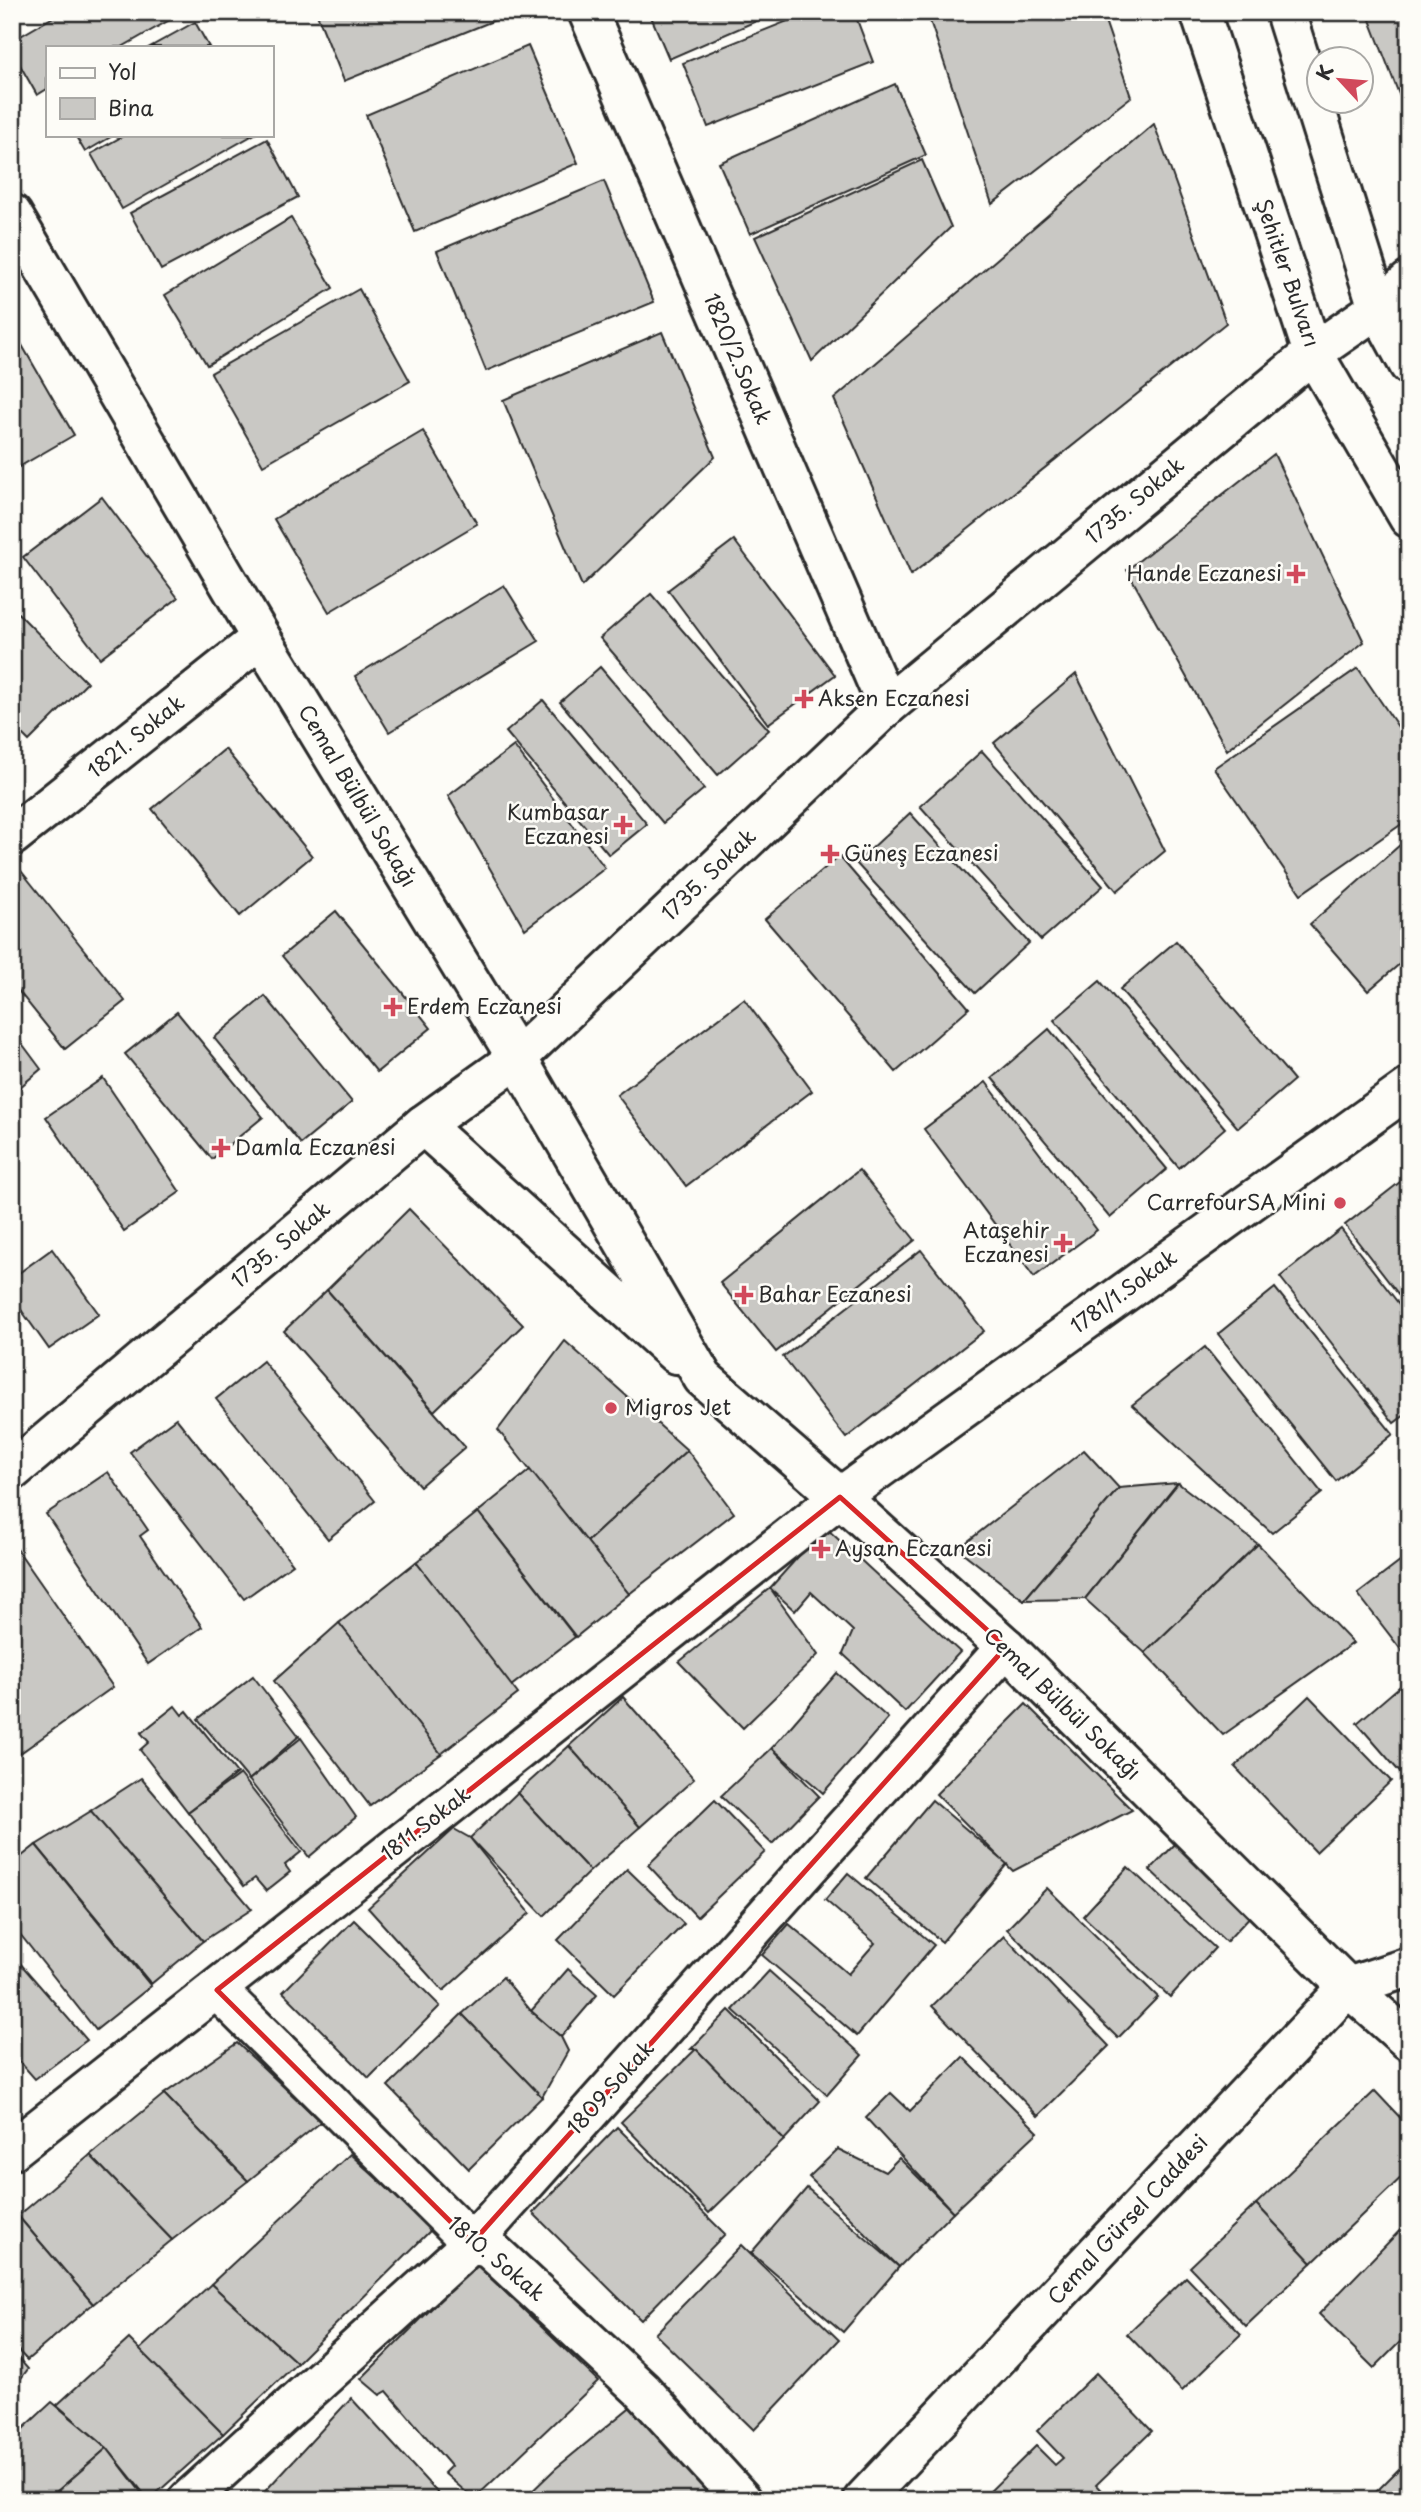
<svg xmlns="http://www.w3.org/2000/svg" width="1421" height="2512" font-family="'Playpen Sans',sans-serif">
<rect width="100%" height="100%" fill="#fdfcf7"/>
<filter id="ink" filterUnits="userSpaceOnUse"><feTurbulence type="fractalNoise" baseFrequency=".0143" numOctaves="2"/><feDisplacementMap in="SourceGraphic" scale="14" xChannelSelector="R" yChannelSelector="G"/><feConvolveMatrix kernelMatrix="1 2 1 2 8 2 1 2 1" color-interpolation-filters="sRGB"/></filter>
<g filter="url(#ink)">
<g fill="#c9c8c4" stroke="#2b2b2b" stroke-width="2">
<polygon points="62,12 182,12 182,13 122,47 47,47 47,89 37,95 12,51 12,41"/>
<polygon points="316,12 510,12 510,14 344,81"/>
<polygon points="649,12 777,12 669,59"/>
<polygon points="810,12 854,12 873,62 708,127 683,63"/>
<polygon points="927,12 1102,12 1131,97 992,204"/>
<polygon points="1367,12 1409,12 1409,120"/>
<polygon points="195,22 209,47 150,47"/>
<polygon points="528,46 578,163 415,232 366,115"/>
<polygon points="895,84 926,155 750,234 719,163"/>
<polygon points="1154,124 1226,323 911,575 834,399"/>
<polygon points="75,135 114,135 85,152"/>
<polygon points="125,135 253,135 122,209 91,154"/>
<polygon points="267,139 298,197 161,270 130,213"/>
<polygon points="922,160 951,227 812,361 755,237"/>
<polygon points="604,181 654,302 486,371 437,251"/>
<polygon points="291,218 333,288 207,365 165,295"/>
<polygon points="359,289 410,381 263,465 211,373"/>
<polygon points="662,332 715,457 582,586 503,400"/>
<polygon points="19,340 74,435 12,471 12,343"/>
<polygon points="423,431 477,524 329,612 274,519"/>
<polygon points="1274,454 1364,642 1227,750 1127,570"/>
<polygon points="102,497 178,598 100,658 23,557"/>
<polygon points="734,540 835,675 768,724 668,590"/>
<polygon points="504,585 539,641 389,732 355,676"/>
<polygon points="651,594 769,730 718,775 600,638"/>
<polygon points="12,607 87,683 29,741 12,724"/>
<polygon points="600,667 704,789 663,823 560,702"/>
<polygon points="1358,668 1409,743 1409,819 1301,894 1214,768"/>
<polygon points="1076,674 1165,851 1117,891 994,743"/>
<polygon points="543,700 647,824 609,855 506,732"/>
<polygon points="514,746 605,868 525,929 448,796"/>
<polygon points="225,749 312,856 240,916 152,809"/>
<polygon points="982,751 1103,886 1041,940 920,806"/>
<polygon points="910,813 1029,943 975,993 856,863"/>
<polygon points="1409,837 1409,956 1368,991 1310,924"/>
<polygon points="839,856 969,1008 896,1072 765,919"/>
<polygon points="18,867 125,1001 65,1049 12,983 12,871"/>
<polygon points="336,911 431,1028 377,1072 282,956"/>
<polygon points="1176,941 1294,1080 1238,1128 1120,989"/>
<polygon points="1100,981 1225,1128 1179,1168 1054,1020"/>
<polygon points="265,996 352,1102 301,1144 214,1038"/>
<polygon points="744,999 812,1091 686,1186 617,1095"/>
<polygon points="177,1012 263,1117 212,1159 125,1054"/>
<polygon points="1049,1029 1167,1169 1110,1218 992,1078"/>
<polygon points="12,1030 41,1069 12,1094"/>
<polygon points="103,1078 180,1192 124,1231 46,1117"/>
<polygon points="986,1082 1097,1230 1034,1277 924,1129"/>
<polygon points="859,1170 915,1240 776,1352 720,1283"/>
<polygon points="1409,1175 1409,1308 1345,1225"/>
<polygon points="409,1209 523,1325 434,1411 327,1290"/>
<polygon points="1341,1229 1409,1317 1409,1412 1394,1423 1280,1277"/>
<polygon points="52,1249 99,1314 49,1349 12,1297 12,1278"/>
<polygon points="921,1250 984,1331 846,1438 783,1357"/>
<polygon points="1275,1288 1393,1434 1336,1481 1218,1334"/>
<polygon points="327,1290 465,1447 420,1486 284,1331"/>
<polygon points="565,1341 687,1450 587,1542 498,1430"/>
<polygon points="1205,1347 1322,1493 1272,1533 1132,1405"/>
<polygon points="263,1361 375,1501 328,1539 216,1399"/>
<polygon points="176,1418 293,1564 244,1599 130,1452"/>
<polygon points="687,1450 734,1513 629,1594 587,1542"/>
<polygon points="1084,1450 1119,1488 1024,1600 958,1549"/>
<polygon points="530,1470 629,1594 576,1637 478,1512"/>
<polygon points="108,1472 148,1530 140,1536 202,1627 148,1664 46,1514"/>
<polygon points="1178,1483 1085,1599 1024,1600 1119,1488"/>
<polygon points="1178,1483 1258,1544 1145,1653 1085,1599"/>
<polygon points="478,1512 575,1637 511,1686 416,1562"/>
<polygon points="825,1527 960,1652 905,1712 843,1654 853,1631 811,1592 795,1611 770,1588"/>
<polygon points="12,1542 113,1687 12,1759"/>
<polygon points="1258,1544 1353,1643 1223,1735 1145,1653"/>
<polygon points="1409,1555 1409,1660 1358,1594"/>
<polygon points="416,1562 518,1694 441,1754 339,1623"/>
<polygon points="770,1588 818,1655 743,1728 679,1662"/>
<polygon points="339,1623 441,1754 370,1806 274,1681"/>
<polygon points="837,1673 888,1718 823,1793 772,1748"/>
<polygon points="253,1676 299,1736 249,1780 198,1719"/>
<polygon points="1406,1681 1409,1684 1409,1773 1404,1777 1357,1723"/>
<polygon points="1309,1696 1391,1781 1316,1852 1235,1767"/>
<polygon points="623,1697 694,1779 640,1827 569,1746"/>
<polygon points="1026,1704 1132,1810 1013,1871 936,1794"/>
<polygon points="175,1706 182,1715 187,1711 237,1773 188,1812 140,1750 149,1742 141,1733"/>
<polygon points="301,1738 356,1817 309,1857 249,1780"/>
<polygon points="569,1746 640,1827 590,1871 517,1793"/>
<polygon points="772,1748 819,1796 772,1844 721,1796"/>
<polygon points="240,1774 301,1852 285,1865 290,1872 266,1891 255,1878 244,1886 188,1812"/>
<polygon points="141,1778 252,1909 203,1941 90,1811"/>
<polygon points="517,1793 590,1871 544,1916 470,1838"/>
<polygon points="715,1800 765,1852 697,1917 648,1865"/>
<polygon points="932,1800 1007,1864 942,1942 866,1878"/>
<polygon points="91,1811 203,1941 151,1984 36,1845"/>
<polygon points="454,1829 470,1838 530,1913 443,1991 368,1908"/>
<polygon points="1180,1839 1255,1911 1226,1942 1150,1870"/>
<polygon points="36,1845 151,1986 96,2030 12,1924 12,1864"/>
<polygon points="1128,1867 1215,1948 1170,1997 1083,1916"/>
<polygon points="627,1869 684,1924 614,1995 558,1940"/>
<polygon points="848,1873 934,1945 857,2036 762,1955 789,1924 848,1974 875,1943 825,1900"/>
<polygon points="1047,1888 1158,1997 1118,2038 1007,1929"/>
<polygon points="354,1920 440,2006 369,2078 283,1992"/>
<polygon points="1004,1936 1109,2046 1038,2116 932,2006"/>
<polygon points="12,1954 87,2040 35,2079 12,2053"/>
<polygon points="568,1969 597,1995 561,2037 531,2011"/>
<polygon points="769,1971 862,2055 827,2095 733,2010"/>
<polygon points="503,1977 531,2011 561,2037 568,2051 542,2097 462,2014"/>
<polygon points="729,2010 820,2101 784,2140 696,2049 691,2049"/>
<polygon points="462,2014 542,2097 469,2169 388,2086"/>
<polygon points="237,2043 321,2122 248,2181 164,2094"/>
<polygon points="696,2049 784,2140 709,2213 621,2122"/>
<polygon points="963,2057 1038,2132 953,2212 866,2118 891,2093 910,2111"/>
<polygon points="1375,2091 1409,2127 1409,2170 1312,2263 1256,2204"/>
<polygon points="164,2094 248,2181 172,2240 90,2155"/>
<polygon points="617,2127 725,2234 641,2320 533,2213"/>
<polygon points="838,2149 885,2172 899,2158 953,2212 899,2267 809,2177"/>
<polygon points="350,2154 432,2229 297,2363 211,2284"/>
<polygon points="90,2155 172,2240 93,2304 18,2216"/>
<polygon points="807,2188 899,2267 843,2332 751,2253"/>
<polygon points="1256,2204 1312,2263 1246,2326 1190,2267"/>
<polygon points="18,2216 93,2304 27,2360 12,2344 12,2221"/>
<polygon points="1409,2221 1409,2333 1374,2368 1319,2314"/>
<polygon points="741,2245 839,2340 754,2430 655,2334"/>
<polygon points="476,2264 598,2381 474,2499 444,2473 451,2466 387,2391 380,2395 361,2379"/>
<polygon points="1186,2277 1241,2334 1182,2391 1127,2334"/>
<polygon points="211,2284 297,2363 223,2434 139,2350"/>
<polygon points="129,2339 223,2434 149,2500 107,2448 57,2405"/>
<polygon points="12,2351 28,2369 12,2390"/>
<polygon points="1096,2373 1152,2431 1096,2485 1110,2500 981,2500 1036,2446 1055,2465 1063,2458 1037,2431"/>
<polygon points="351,2398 444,2500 257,2500"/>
<polygon points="52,2402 107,2448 47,2500 21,2500 12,2489 12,2439"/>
<polygon points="634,2404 713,2494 707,2500 523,2500 555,2469"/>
<polygon points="107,2448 147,2500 47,2500"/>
<polygon points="1399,2469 1409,2478 1409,2500 1368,2500"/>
</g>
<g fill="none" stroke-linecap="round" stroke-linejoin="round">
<defs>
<g id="minor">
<polyline points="588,12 887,706"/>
<polyline points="12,214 261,638 517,1058 703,1378 840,1497 1006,1647 1348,1987 1409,2041"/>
<polyline points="12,836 261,638"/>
<polyline points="423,1125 676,1354"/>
<polyline points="12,1471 423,1125 517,1058 887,706 1313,353 1378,308 1409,281"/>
<polyline points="217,1990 472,2243 490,2249 643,2391 742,2500"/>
<polyline points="12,2150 840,1497 1409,1088"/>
<polyline points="188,2500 472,2243 1006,1647"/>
</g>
<g id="tertiary">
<polyline points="1200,12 1313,353 1409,518"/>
<polyline points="1285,12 1378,308 1409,365"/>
<polyline points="863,2500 1348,1987 1409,1967"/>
</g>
</defs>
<use href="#minor" stroke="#2b2b2b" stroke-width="44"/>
<use href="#tertiary" stroke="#2b2b2b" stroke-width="44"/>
<use href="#minor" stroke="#fdfcf7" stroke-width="38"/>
<use href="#tertiary" stroke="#fdfcf7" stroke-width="38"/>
</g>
</g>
<path fill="none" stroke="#d62828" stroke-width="5" stroke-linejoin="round" d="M840 1497 1006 1647 472 2243 217 1990Z"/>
<g fill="#d1495b" stroke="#fdfcf7" stroke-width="2.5">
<path d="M1292.5 563.5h7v7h7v7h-7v7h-7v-7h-7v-7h7z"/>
<path d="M800.5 688.5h7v7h7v7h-7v7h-7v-7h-7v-7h7z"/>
<path d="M619.5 814.5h7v7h7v7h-7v7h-7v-7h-7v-7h7z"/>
<path d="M826.5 843.5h7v7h7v7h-7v7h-7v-7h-7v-7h7z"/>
<path d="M389.5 996.5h7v7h7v7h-7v7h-7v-7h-7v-7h7z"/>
<path d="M217.5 1137.5h7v7h7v7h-7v7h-7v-7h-7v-7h7z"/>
<circle cx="1340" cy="1203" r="7"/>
<path d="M1059.5 1232.5h7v7h7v7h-7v7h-7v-7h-7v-7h7z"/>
<path d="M740.5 1284.5h7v7h7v7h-7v7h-7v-7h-7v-7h7z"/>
<circle cx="611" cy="1408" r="7"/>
<path d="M817.5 1538.5h7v7h7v7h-7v7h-7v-7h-7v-7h7z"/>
</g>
<g text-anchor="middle" stroke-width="5" stroke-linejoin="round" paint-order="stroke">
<g font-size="21" fill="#2b2b2b" stroke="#fdfcf7">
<text transform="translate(1287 273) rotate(71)" y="7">Şehitler Bulvarı</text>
<text transform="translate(737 359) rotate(67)" y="7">1820/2.Sokak</text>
<text transform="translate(1135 501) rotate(-40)" y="7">1735. Sokak</text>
<text transform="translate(136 737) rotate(-39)" y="7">1821. Sokak</text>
<text transform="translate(357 796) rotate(59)" y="7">Cemal Bülbül Sokağı</text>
<text transform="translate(709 875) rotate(-44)" y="7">1735. Sokak</text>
<text transform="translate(281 1245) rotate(-40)" y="7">1735. Sokak</text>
<text transform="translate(1124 1292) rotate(-36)" y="7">1781/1.Sokak</text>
<text transform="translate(1062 1704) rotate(44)" y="7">Cemal Bülbül Sokağı</text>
<text transform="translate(426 1824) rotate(-38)" y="7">1811.Sokak</text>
<text transform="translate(611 2088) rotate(-48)" y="7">1809.Sokak</text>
<text transform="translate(1128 2220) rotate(-47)" y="7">Cemal Gürsel Caddesi</text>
<text transform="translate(496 2259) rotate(40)" y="7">1810. Sokak</text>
</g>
<g font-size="21" fill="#2b2b2b" stroke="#fdfcf7" text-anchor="start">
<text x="1282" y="581" text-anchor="end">Hande Eczanesi</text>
<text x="818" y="706">Aksen Eczanesi</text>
<text x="609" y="820" text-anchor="end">Kumbasar<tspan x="609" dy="24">Eczanesi</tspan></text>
<text x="844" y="861">Güneş Eczanesi</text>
<text x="407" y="1014">Erdem Eczanesi</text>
<text x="235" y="1155">Damla Eczanesi</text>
<text x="1326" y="1210" text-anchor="end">CarrefourSA Mini</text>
<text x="1049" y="1238" text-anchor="end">Ataşehir<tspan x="1049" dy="24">Eczanesi</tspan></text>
<text x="758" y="1302">Bahar Eczanesi</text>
<text x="625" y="1415">Migros Jet</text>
<text x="835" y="1556">Aysan Eczanesi</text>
</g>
</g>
<rect width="1421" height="2512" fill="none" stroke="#fdfcf7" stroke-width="42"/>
<rect x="21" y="21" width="1379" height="2470" fill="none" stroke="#2b2b2b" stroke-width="2.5" filter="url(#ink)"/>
<rect x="46" y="46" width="228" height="91" fill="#fdfcf7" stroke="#a9a8a5" stroke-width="2"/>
<rect x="60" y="68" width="35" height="10" fill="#fdfcf7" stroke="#a9a8a5" stroke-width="2"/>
<text x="108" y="80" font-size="21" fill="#2b2b2b">Yol</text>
<rect x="60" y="98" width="35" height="21" fill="#c9c8c4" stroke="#a9a8a5" stroke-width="2"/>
<text x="108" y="116" font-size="21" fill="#2b2b2b">Bina</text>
<g transform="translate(1340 80) rotate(296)"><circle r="33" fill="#fdfcf7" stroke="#a9a8a5" stroke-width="2"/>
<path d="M0-5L12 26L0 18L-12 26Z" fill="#d1495b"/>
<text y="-10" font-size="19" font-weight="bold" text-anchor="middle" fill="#2b2b2b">K</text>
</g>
</svg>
